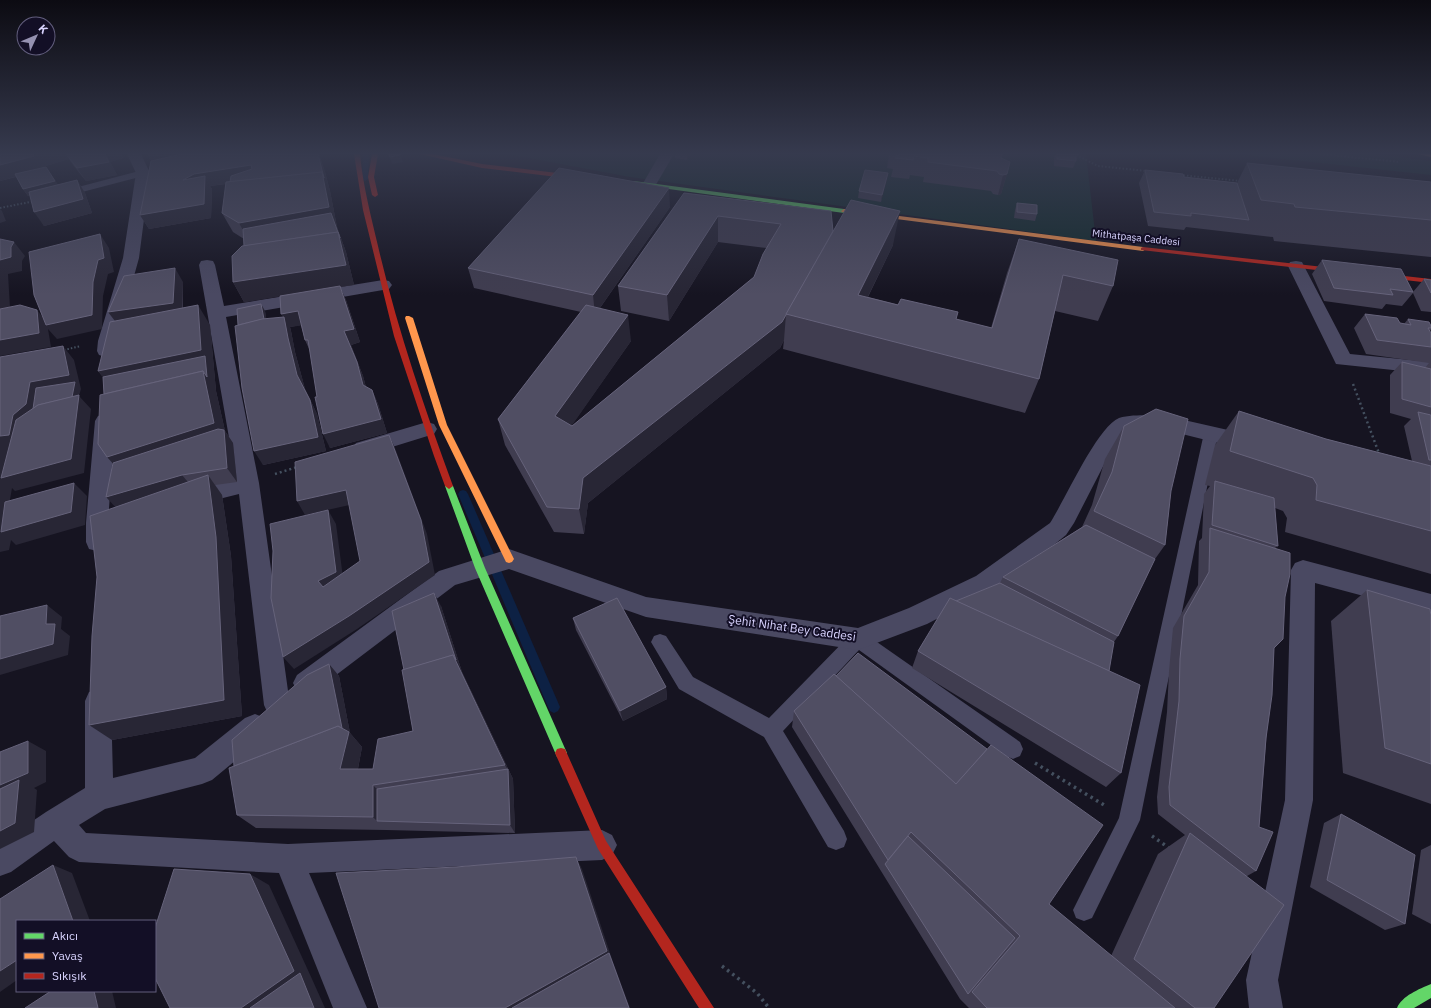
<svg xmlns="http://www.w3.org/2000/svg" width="1431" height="1008" font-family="'IBM Plex Sans',sans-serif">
<rect width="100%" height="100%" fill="#161421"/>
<g fill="#132c2d">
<polygon points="508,154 1086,154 1096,241 630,177"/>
<polygon points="1239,154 1375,154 1431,161 1431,175"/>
</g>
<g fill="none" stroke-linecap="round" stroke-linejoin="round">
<g fill="#0d2144" fill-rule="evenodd">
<polygon points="363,154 369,154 368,179 365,181 362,179"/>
<polygon points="463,490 466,491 468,494 560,707 558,711 554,713 550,711 548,707 458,494 460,491"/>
</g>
<g stroke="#44505f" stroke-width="2" stroke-dasharray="1.5 2" stroke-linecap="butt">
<polyline points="1078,154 1078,156 1098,166 1147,171"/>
<polyline points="1320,154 1400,162"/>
<polyline points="1180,175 1241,181"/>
<polyline points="0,208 35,201"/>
<polyline points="64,350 81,346"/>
</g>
<g stroke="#44505f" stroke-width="2.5" stroke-dasharray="2 3" stroke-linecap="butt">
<polyline points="1353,384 1380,456"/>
<polyline points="275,474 297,467"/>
</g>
<g stroke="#44505f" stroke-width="3.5" stroke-dasharray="2.5 4" stroke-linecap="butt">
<polyline points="1035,763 1104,805"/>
<polyline points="1152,836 1169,848"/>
<polyline points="722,966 757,993 769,1008"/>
</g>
<g fill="#4a4962" fill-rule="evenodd">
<polygon points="143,170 147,171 148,173 147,175 63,197 58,194 59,192"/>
<polygon points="1211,428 1216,429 1218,433 1140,820 1092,918 1084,921 1076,918 1073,910 1119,818 1204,433 1206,429"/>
<polygon points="858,631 864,633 1020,742 1023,749 1020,756 1013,759 1006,756 859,650 783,731 844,831 847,839 844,847 836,850 828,847 764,737 679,689 651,642 654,636 660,634 666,636 693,677 769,718 852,633"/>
</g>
<g fill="#4a4962" fill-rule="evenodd">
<polygon points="127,154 141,154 150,173 139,258 116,341 115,351 113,355 106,357 99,355 97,351 98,341 123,258 136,173"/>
<polygon points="660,154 674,154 654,188 649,189 644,188 642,185"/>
<polygon points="207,260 213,261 215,265 224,306 383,280 389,281 392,285 389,289 383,290 226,317 259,483 290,705 286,714 277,717 268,714 264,705 239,494 191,506 183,504 180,498 183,492 236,478 199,265 201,261"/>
<polygon points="1296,261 1302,262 1304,266 1350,354 1431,362 1431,374 1336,364 1288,266 1290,262"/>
<polygon points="105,414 112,416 115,421 108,523 108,542 105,549 97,551 89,549 86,542 86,523 95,421 98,416"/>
<path d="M1162 415 1250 435 1257 438 1260 443 1257 448 1250 451 1162 429 1129 431 1111 451 1074 523 1066 535 1055 544 992 590 927 624 858 650 646 617 509 569 455 585 315 691 306 695 297 691 293 683 297 675 439 571 509 549 646 597 858 628 909 608 976 576 1050 523C1065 500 1097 427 1119 418 1132 414 1149 416 1162 415Z"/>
<polygon points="427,422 434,424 437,429 434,434 363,456 356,453 353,448 356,443"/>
<polygon points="1303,560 1431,594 1431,614 1315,583 1313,800 1278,980 1283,1008 1249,1008 1246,980 1285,800 1291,570 1295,563"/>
<polygon points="98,689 107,692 111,701 113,778 195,758 245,718 255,714 265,718 268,727 265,736 212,780 202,784 105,809 79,825 86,833 288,844 602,830 612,835 617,845 612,855 602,860 309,873 367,1008 333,1008 279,873 79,862 69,857 54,841 11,872 0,876 0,843 46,812 85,788 85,701 89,692"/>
</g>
<g fill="#63d668" fill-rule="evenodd">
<polygon points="634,181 844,209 847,211 844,213 632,184 632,182"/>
<polygon points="449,483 453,486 485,568 567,753 565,757 561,758 557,757 475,568 445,486"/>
<path d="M1431 984V998L1414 1008H1397C1402 996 1419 989 1431 984Z"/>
</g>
<g fill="#ff974d" fill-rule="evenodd">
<polygon points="1418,154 1431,154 1431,157"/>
<polygon points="844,209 1143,247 1146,249 1143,251 842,212 841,211"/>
<polygon points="406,316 409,316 413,318 447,425 514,559 512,562 509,563 506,562 439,425 405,318"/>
</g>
<g fill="#b3261e" fill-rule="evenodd">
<path d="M354 154H360C363 186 371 216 378 246 397 328 424 407 453 486L449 489 445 486 434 456 394 336 363 210Z"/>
<polygon points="372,154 378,154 374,177 378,195 375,197 372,195 368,177"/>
<polygon points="420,154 433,154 482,164 582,176 585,178 582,180 482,168"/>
<polygon points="1143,247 1431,279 1431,283 1141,250 1141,248"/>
<polygon points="561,748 565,749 606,841 714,1008 699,1008 598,849 555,753 557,749"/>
</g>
</g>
<g fill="#403d50">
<polygon points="0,154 121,154 123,158 110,162 117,175 86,181 73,165 69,159 42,167 46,167 58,185 77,180 85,193 92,213 44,226 30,195 28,196 23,189 16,177 0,181"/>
<polygon points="147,154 319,154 325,172 330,191 337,227 346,252 354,285 340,287 346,300 360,342 351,345 363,376 366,387 372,390 378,404 387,433 330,448 317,397 310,351 305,340 301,325 290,327 291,331 295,352 305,389 317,414 326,451 263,465 238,325 265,311 266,319 283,317 280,296 244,302 233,282 244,246 244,239 233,232 222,213 226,184 210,186 212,189 211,218 149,229 140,215 151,161"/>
<polygon points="675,154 691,154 687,160 675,158"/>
<polygon points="889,154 1002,154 1001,158 1007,174 1001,194 998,195 993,194 991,191 923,182 924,177 910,175 909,179 891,177 893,169 887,168"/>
<polygon points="1055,154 1076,154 1076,161 1073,168 1054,166 1054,158"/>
<polygon points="1247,163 1431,182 1431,257 1274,241 1273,237 1186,227 1184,230 1148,226 1139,183 1145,170 1184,177 1237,183"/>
<polygon points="888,173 881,202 858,198 859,191"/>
<polygon points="684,193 833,231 833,233 893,245 868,297 991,328 1007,273 1019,239 1113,286 1098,321 1055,311 1039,379 1025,413 783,349 784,340 780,348 588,503 584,534 554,532 505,445 498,419 581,312 474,288 468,268 670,207 600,308 631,341 571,426 572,426 754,277 767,248 718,242 669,321 621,311 618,286"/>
<polygon points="1017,203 1037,214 1035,221 1014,218 1015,210"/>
<polygon points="1322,260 1413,292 1424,279 1431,280 1431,312 1421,311 1413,293 1402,306 1386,304 1382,309 1324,301 1312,274"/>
<polygon points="183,282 183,308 210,325 216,391 225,431 233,443 237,482 215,485 222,495 231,556 242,716 112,740 115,507 113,463 104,394 103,377 98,371 115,321"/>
<polygon points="1365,314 1400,323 1404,324 1408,319 1431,326 1431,330 1430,331 1431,333 1431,414 1430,415 1431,415 1431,574 1285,532 1287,518 1283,511 1275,508 1278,546 1275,548 1274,648 1259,827 1256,871 1247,876 1214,1008 969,1008 960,999 881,871 792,727 794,711 1049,904 1111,956 1158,854 1185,835 1158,814 1157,797 1167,712 1169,671 1173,628 1198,585 1199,541 1202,538 1204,494 1210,486 1205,485 1215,445 1239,411 1326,439 1412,461 1404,426 1411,419 1390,413 1390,375 1402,362 1425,368 1429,363 1366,354 1354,328"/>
<polygon points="1124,426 1171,491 1165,545 1155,559 1118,636 1114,642 1109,671 1121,773 1106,787 912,668 918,651 956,601 1000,583 1003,577 1082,527 1092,505 1105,459"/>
<polygon points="1367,590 1431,616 1431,804 1343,773 1331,621"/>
<polygon points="441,606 462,672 513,779 515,833 386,830 256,828 237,815 234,766 329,664 339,676 350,733 362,747 358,769 373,769 413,731 404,670"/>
<polygon points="573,618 666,687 667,699 623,721 576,630"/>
<polygon points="1341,814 1405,924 1385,930 1310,887 1324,823"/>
<polygon points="1431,845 1431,924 1412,914 1421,850"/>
</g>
<g fill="#282635">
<polygon points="33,154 66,154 69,159 42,167 43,169 0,181 0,165"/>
<polygon points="105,154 121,154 123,158 110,162 117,175 86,181 77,168"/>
<polygon points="147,154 191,154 155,167"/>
<polygon points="318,154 325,172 330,191 337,227 346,252 354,285 340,287 346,300 360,342 351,345 363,376 369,399 363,385 344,331 340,287 244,302 233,282 336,227 250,243 239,223"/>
<polygon points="687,154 691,154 687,160"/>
<polygon points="400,155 403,162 392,164 390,157"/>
<polygon points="251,165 257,179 210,186 212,189 211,218 149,229 140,215 183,180 194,174"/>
<polygon points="46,167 60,188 28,196 23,189"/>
<polygon points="888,173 887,180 881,202 882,195"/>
<polygon points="1007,174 1001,194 998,195 1003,175"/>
<polygon points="77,180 85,193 92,213 44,226 34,212"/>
<polygon points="669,188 670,207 595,315 593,295"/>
<polygon points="0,209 2,211 6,221 0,223"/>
<polygon points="900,211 893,245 852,329 858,295"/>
<polygon points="718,216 718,242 669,321 667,295"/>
<polygon points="833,231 829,256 786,314 784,340 780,348 588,503 584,534 579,509 583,478"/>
<polygon points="100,234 109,248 114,272 108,274 103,296 102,329 57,339 48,329 51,347 0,356 0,340 37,310 48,324 93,282"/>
<polygon points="14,242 25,256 22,261 22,271 8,274 11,324 0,310 0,260 11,247"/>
<polygon points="175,268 183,282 182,317 118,325 108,312"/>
<polygon points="261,304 265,311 269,333 265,326"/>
<polygon points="198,305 210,325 216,391 225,431 233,443 237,482 227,468 124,476 107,457 114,391 98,371"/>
<polygon points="298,311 305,325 290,327 291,331 295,352 305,389 317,414 326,451 263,465 254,451 288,338 285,321 281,314"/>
<polygon points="628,315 631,341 561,441 555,416"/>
<polygon points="63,346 74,360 81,389 79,396 91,409 84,473 15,491 12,488 7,517 74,483 87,496 85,525 16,545 11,540 9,550 0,552 0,436 13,415 30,382"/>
<polygon points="372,390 378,404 387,433 330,448 323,434"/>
<polygon points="389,435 395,448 427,534 435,575 357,629 294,669 283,657 349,616"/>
<polygon points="182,475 193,488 118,510 106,497"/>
<polygon points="208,475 222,495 231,556 242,716 112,740 89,725"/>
<polygon points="346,490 354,504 305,515 297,501"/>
<polygon points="328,510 336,524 344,585 326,594 318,581"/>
<polygon points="434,593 441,606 462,672 513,779 505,765 406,675"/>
<polygon points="47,605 62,617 61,629 70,636 68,655 0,675 0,659 46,624"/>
<polygon points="329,664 339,676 350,733 362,747 355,784 340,769 247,783"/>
<polygon points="666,687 667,699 623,721 620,711"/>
<polygon points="28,741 46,751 46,782 34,788 37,790 34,832 0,849 0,785"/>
<polygon points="508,769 513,779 515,833 510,825"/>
<polygon points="373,785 386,799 377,821 386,830 373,817"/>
<polygon points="576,857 582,869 612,959 630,1008 505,1008"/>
<polygon points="53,865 72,873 90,921 73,921"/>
<polygon points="250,874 269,885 312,979 325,1008 241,1008"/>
<polygon points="17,960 17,980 0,992 0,971"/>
<polygon points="94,991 112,991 116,1008 98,1008"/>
</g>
<g fill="#504e63" stroke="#66637b">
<polygon points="0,154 33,154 34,156 0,165"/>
<polygon points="66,154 105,154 109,162 77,168"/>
<polygon points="182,154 318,154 324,178 322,172 230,182 231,176 252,169 251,165 194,174 183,180 205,176 204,204 140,215 151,161"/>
<polygon points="389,154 400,154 400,155 390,157"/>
<polygon points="899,154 1002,154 1001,158 1010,162 1007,174 1003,175 999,174 997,171 928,162 928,158 914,156 913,160 895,158 896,155 899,156"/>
<polygon points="1057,154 1076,154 1076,161 1057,159"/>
<polygon points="1247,163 1431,182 1431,220 1295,207 1294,204 1261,200"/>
<polygon points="46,167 55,181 23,189 15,174"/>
<polygon points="559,168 669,188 593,295 468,268"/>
<polygon points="865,170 888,173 882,195 859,191"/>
<polygon points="1145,170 1183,174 1184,177 1237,183 1249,220 1191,213 1191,216 1154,212"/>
<polygon points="322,172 329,207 239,223 222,213 226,182"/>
<polygon points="77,180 83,199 34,212 29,192"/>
<polygon points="684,193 831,211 833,231 782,322 583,478 579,509 547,507 498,419 586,305 628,315 555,416 572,426 754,277 763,254 781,224 718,216 667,295 618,286"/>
<polygon points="851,200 900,211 858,295 898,305 901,299 958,312 956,319 992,328 1019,239 1118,260 1113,286 1063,275 1039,379 786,314"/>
<polygon points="1017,203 1037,205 1037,214 1017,212"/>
<polygon points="331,213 340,238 338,232 244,246 243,229"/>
<polygon points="338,232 346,265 233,282 232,256 242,246"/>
<polygon points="100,234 104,258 98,260 93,282 92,315 46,325 34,295 29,252"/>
<polygon points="0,239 14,242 11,247 11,257 0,260"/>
<polygon points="1322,260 1401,269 1413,292 1390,289 1393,295 1334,288"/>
<polygon points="175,268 173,303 108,312 124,276"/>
<polygon points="1424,279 1431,280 1431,293"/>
<polygon points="340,286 354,329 344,331 357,362 363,385 372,390 381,419 323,434 315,397 317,397 308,340 305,340 298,311 281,314 280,296"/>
<polygon points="261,304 264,319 238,325 237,309"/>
<polygon points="20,305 37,310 39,333 0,340 0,309"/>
<polygon points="198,305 201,350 98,371 110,322"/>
<polygon points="1365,314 1397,318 1400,323 1411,325 1408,319 1429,322 1431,326 1431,328 1428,328 1431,333 1431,347 1377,340"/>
<polygon points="284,317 288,338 297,375 310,400 318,437 254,451 242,388 235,326 262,319"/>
<polygon points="63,346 69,375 30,382 26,404 13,415 9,435 0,436 0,357"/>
<polygon points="205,356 207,377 203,371 104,394 103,377"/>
<polygon points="1402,362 1431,369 1431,407 1402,399"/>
<polygon points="203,371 214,423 107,457 98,444 100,395"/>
<polygon points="75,382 72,397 38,405 33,409 36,388"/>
<polygon points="79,395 71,459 1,478 16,420 38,405"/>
<polygon points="1156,409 1188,419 1171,491 1165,545 1094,511 1112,472 1124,426"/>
<polygon points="1239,411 1326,439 1431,466 1431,531 1316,500 1317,485 1313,478 1230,451"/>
<polygon points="1418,412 1431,415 1431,460 1429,460"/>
<polygon points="218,429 224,430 227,468 182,475 106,497 113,463"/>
<polygon points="389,435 421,520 429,562 349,616 283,657 271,598 273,551 270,524 328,510 336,572 318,581 323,587 360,561 346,490 297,501 295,462"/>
<polygon points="208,475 216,537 224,700 89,725 92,636 97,577 90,516"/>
<polygon points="1215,481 1274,498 1278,546 1212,525"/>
<polygon points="74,483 71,512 1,532 5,502"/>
<polygon points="1086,525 1155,559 1118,636 1003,577"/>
<polygon points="1210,528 1290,553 1290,574 1285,597 1283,639 1274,648 1272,695 1266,738 1259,827 1273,832 1256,871 1170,805 1169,787 1179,701 1180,659 1184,616 1209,572"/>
<polygon points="1000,583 1114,642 1109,671 956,601"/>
<polygon points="1367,590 1430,609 1431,616 1431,764 1385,748"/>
<polygon points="434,593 456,660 453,655 404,670 392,611"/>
<polygon points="617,598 666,687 620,711 573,618"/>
<polygon points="950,598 1140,685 1121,773 918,651"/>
<polygon points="47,605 46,624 55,624 53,644 0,659 0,616"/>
<polygon points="858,653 987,749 956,784 836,676"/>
<polygon points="453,655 505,765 373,785 373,817 237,815 229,768 338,726 349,732 340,769 373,769 378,739 413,731 402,670"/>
<polygon points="329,664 342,728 338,726 234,766 232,740 307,675"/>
<polygon points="834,674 956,784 991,745 1103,825 1049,904 1175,1008 987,1008 972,992 1020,936 911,832 888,860 794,711"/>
<polygon points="28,741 28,773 0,785 0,752"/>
<polygon points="508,769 510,825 377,821 377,789"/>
<polygon points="19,780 15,823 0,831 0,789"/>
<polygon points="1341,814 1415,855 1405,924 1327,880"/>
<polygon points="1190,833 1284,905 1214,1008 1195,1008 1134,959"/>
<polygon points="908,836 1015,938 968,994 885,864"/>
<polygon points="576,857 607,951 505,1008 379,1008 336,873 456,867"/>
<polygon points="53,865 73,921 17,921 17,960 0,971 0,899"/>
<polygon points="174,869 250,874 294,971 241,1008 170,1008 155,978 155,928"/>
<polygon points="609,953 629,1008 512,1008"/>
<polygon points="300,973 314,1008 250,1008"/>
<polygon points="51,991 94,991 98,1008 25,1008"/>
</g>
<linearGradient id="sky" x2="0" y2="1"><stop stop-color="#0c0b12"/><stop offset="0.52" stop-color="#363a4e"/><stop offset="1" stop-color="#363a4e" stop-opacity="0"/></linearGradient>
<rect width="1431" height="295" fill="url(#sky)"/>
<g text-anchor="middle" stroke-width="4" stroke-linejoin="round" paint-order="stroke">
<g font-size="10" fill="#d9d4ff" stroke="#130f26">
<text transform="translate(1136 237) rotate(6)" y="4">Mithatpaşa Caddesi</text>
</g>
<g font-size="12" fill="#d9d4ff" stroke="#130f26">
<text transform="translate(792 628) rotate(8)" y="4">Şehit Nihat Bey Caddesi</text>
</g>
</g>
<rect x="16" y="920" width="140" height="72" fill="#130f26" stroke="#625e7d"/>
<rect x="24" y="933" width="20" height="6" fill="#63d668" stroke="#625e7d"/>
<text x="52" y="940" font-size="12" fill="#d9d4ff">Akıcı</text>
<rect x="24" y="953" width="20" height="6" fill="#ff974d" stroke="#625e7d"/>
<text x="52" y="960" font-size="12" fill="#d9d4ff">Yavaş</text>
<rect x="24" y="973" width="20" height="6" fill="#b3261e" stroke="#625e7d"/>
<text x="52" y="980" font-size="12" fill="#d9d4ff">Sıkışık</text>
<g transform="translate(36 36) rotate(46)"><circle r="19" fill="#130f26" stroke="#625e7d"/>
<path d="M0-3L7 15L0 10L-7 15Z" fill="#9591b1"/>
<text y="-6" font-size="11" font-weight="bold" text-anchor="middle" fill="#d9d4ff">K</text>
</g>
</svg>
